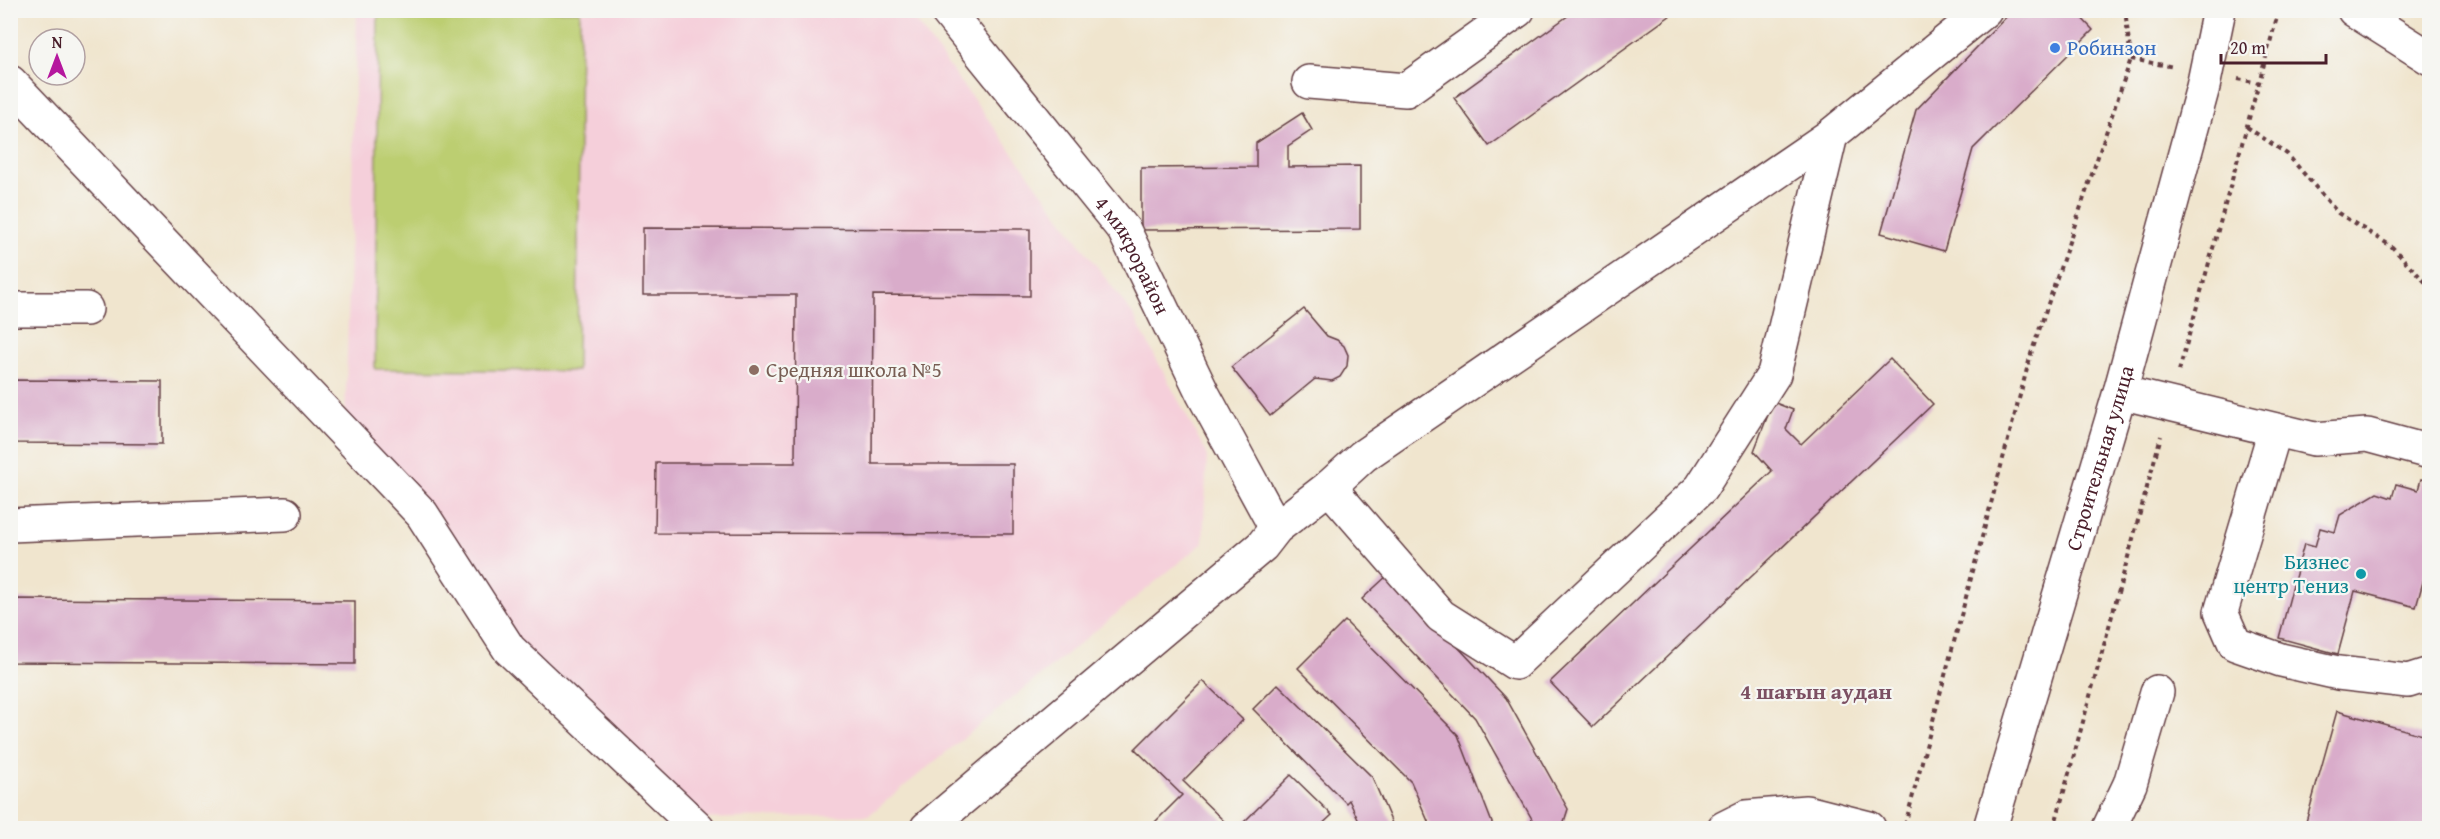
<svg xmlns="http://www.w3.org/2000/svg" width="2440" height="839" font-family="'Gentium Book Plus',serif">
<rect width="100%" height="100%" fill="#f6f6f2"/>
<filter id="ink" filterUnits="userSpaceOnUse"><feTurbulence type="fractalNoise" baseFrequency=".0167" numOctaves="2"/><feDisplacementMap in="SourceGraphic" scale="12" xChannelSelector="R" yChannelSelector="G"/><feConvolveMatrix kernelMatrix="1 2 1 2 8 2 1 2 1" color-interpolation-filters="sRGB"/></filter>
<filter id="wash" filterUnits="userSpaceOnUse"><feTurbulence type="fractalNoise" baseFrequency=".008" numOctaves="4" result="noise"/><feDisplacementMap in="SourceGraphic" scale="24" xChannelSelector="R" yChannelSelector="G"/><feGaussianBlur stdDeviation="1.35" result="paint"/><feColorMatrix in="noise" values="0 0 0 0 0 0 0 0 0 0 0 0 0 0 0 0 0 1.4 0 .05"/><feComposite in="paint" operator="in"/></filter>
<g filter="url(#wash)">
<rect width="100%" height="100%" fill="#f0e5ce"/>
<polygon fill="#f5cfda" points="357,11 908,11 1133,315 1207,454 1203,543 869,815 699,819 505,637 345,424"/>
<polygon fill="#bcce71" stroke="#83764e" stroke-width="1.5" points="378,11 580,11 577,371 375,369"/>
<g id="blocks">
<g fill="#d9acca">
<polygon points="1576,10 1678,10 1489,146 1454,98"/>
<polygon points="2013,10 2074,10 2093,30 1973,149 1944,251 1881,233 1916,110"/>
<polygon points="1302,113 1312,130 1288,146 1288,167 1360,166 1360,229 1141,230 1141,168 1256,167 1256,143"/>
<polygon points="643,228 1030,229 1030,296 873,295 872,464 1013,464 1013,534 655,533 656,463 795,463 796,295 643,295"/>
<polygon points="1304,309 1327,336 1337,340 1344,346 1348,355 1347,366 1340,377 1332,381 1315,379 1270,416 1231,367"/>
<polygon points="1890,359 1933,404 1593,727 1550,682 1772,471 1754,451 1773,402 1793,410 1786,429 1801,444"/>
<polygon points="10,380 162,381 162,444 10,443"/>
<polygon points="2421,479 2430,481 2430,557 2416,607 2355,591 2338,654 2279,638 2304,544 2315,547 2320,528 2335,532 2340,515 2377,493 2392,498 2396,484 2418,490"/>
<polygon points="1389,574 1506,698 1568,809 1562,828 1529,828 1532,819 1475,718 1362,599"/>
<polygon points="10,599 355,601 355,664 10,662"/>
<polygon points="1345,621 1458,735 1494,828 1431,828 1411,782 1298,668"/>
<polygon points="1203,681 1243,720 1183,781 1231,828 1149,828 1182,795 1135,749"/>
<polygon points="1278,684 1372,777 1394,828 1362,828 1349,800 1346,803 1253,709"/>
<polygon points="2337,711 2430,737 2430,828 2331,828 2306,822"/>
<polygon points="1291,775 1332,815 1318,828 1238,828"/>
</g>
</g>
</g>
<g filter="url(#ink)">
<use href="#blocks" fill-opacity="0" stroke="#633d43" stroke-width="1.5"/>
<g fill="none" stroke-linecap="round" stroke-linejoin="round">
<defs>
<g id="minor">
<path id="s1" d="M946 10 1124 230 1203 394 1276 528"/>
<polyline points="2354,10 2430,58"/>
<polyline points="10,82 422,514 509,649 698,828"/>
<polyline points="1309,82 1406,90 1518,10"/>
<polyline points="10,309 86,309"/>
<polyline points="2120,392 2314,439 2367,435 2430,452"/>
<polyline points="2275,430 2221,612 2235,644 2281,660 2338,673 2408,681 2430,674"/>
<polyline points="1329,487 1441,616 1515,663 1701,488 1774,374 1831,135"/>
<polyline points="10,525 285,514"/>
<polyline points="927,828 1262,546 1276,528 1329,487 1363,456 1831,135 1985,10"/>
<polyline points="1724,828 1746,817 1806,812 1869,828"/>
<path id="s2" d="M1990 828 2120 392 2203 87 2219 10"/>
<polyline points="2109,828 2130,784 2157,692"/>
</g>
</defs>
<use href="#minor" stroke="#633d43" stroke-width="36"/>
<g stroke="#633d43" stroke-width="4" stroke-dasharray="4.5 4.5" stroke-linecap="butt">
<polyline points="2131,59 2174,67"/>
<polyline points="2238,79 2259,83"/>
<polyline points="2247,127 2287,154 2338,213 2391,246 2430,287"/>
<polyline points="2179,371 2279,10"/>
<polyline points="1905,825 2031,354 2131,59 2125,10"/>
<polyline points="2054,828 2161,436"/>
</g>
<use href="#minor" stroke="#fff" stroke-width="33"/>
</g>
</g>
<circle fill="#3f7fe0" stroke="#f6f6f2" stroke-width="2" cx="2055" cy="48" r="6"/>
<circle fill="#8d6e63" stroke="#f6f6f2" stroke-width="2" cx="754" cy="370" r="6"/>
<circle fill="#0f9aa8" stroke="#f6f6f2" stroke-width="2" cx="2361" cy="574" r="6"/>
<g text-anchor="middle" stroke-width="4.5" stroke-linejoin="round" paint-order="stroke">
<g font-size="21" fill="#366cbe" stroke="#f6f6f2" text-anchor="start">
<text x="2067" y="55">Робинзон</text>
</g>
<g font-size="21" fill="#4a1f2b" stroke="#f6f6f2">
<text dy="7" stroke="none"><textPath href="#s1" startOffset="309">4 микрорайон</textPath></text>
<text dy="7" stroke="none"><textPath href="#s2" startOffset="386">Строительная улица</textPath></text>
</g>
<g font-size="21" fill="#785e54" stroke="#f6f6f2" text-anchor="start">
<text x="766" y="377">Средняя школа №5</text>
</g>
<g font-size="21" fill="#0d838f" stroke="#f6f6f2" text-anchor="end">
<text x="2349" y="569">Бизнес<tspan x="2349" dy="24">центр Тениз</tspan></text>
</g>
<g font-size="22" font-weight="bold" fill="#7c5063" stroke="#f6f6f2">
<text x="1816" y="699">4 шағын аудан</text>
</g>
</g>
<rect width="2440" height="839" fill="none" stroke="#f6f6f2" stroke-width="36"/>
<g transform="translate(57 57)"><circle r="28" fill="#f6f6f2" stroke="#b1a0a2" stroke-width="1.5"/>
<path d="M0-4.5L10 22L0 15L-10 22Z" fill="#b5179e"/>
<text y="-9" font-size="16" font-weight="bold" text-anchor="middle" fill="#4a1f2b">N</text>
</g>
<path d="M2221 54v9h105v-9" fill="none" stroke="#4a1f2b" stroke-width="3"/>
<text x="2230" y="54" font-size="18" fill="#4a1f2b" stroke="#f6f6f2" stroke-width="4.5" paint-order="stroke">20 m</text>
</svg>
